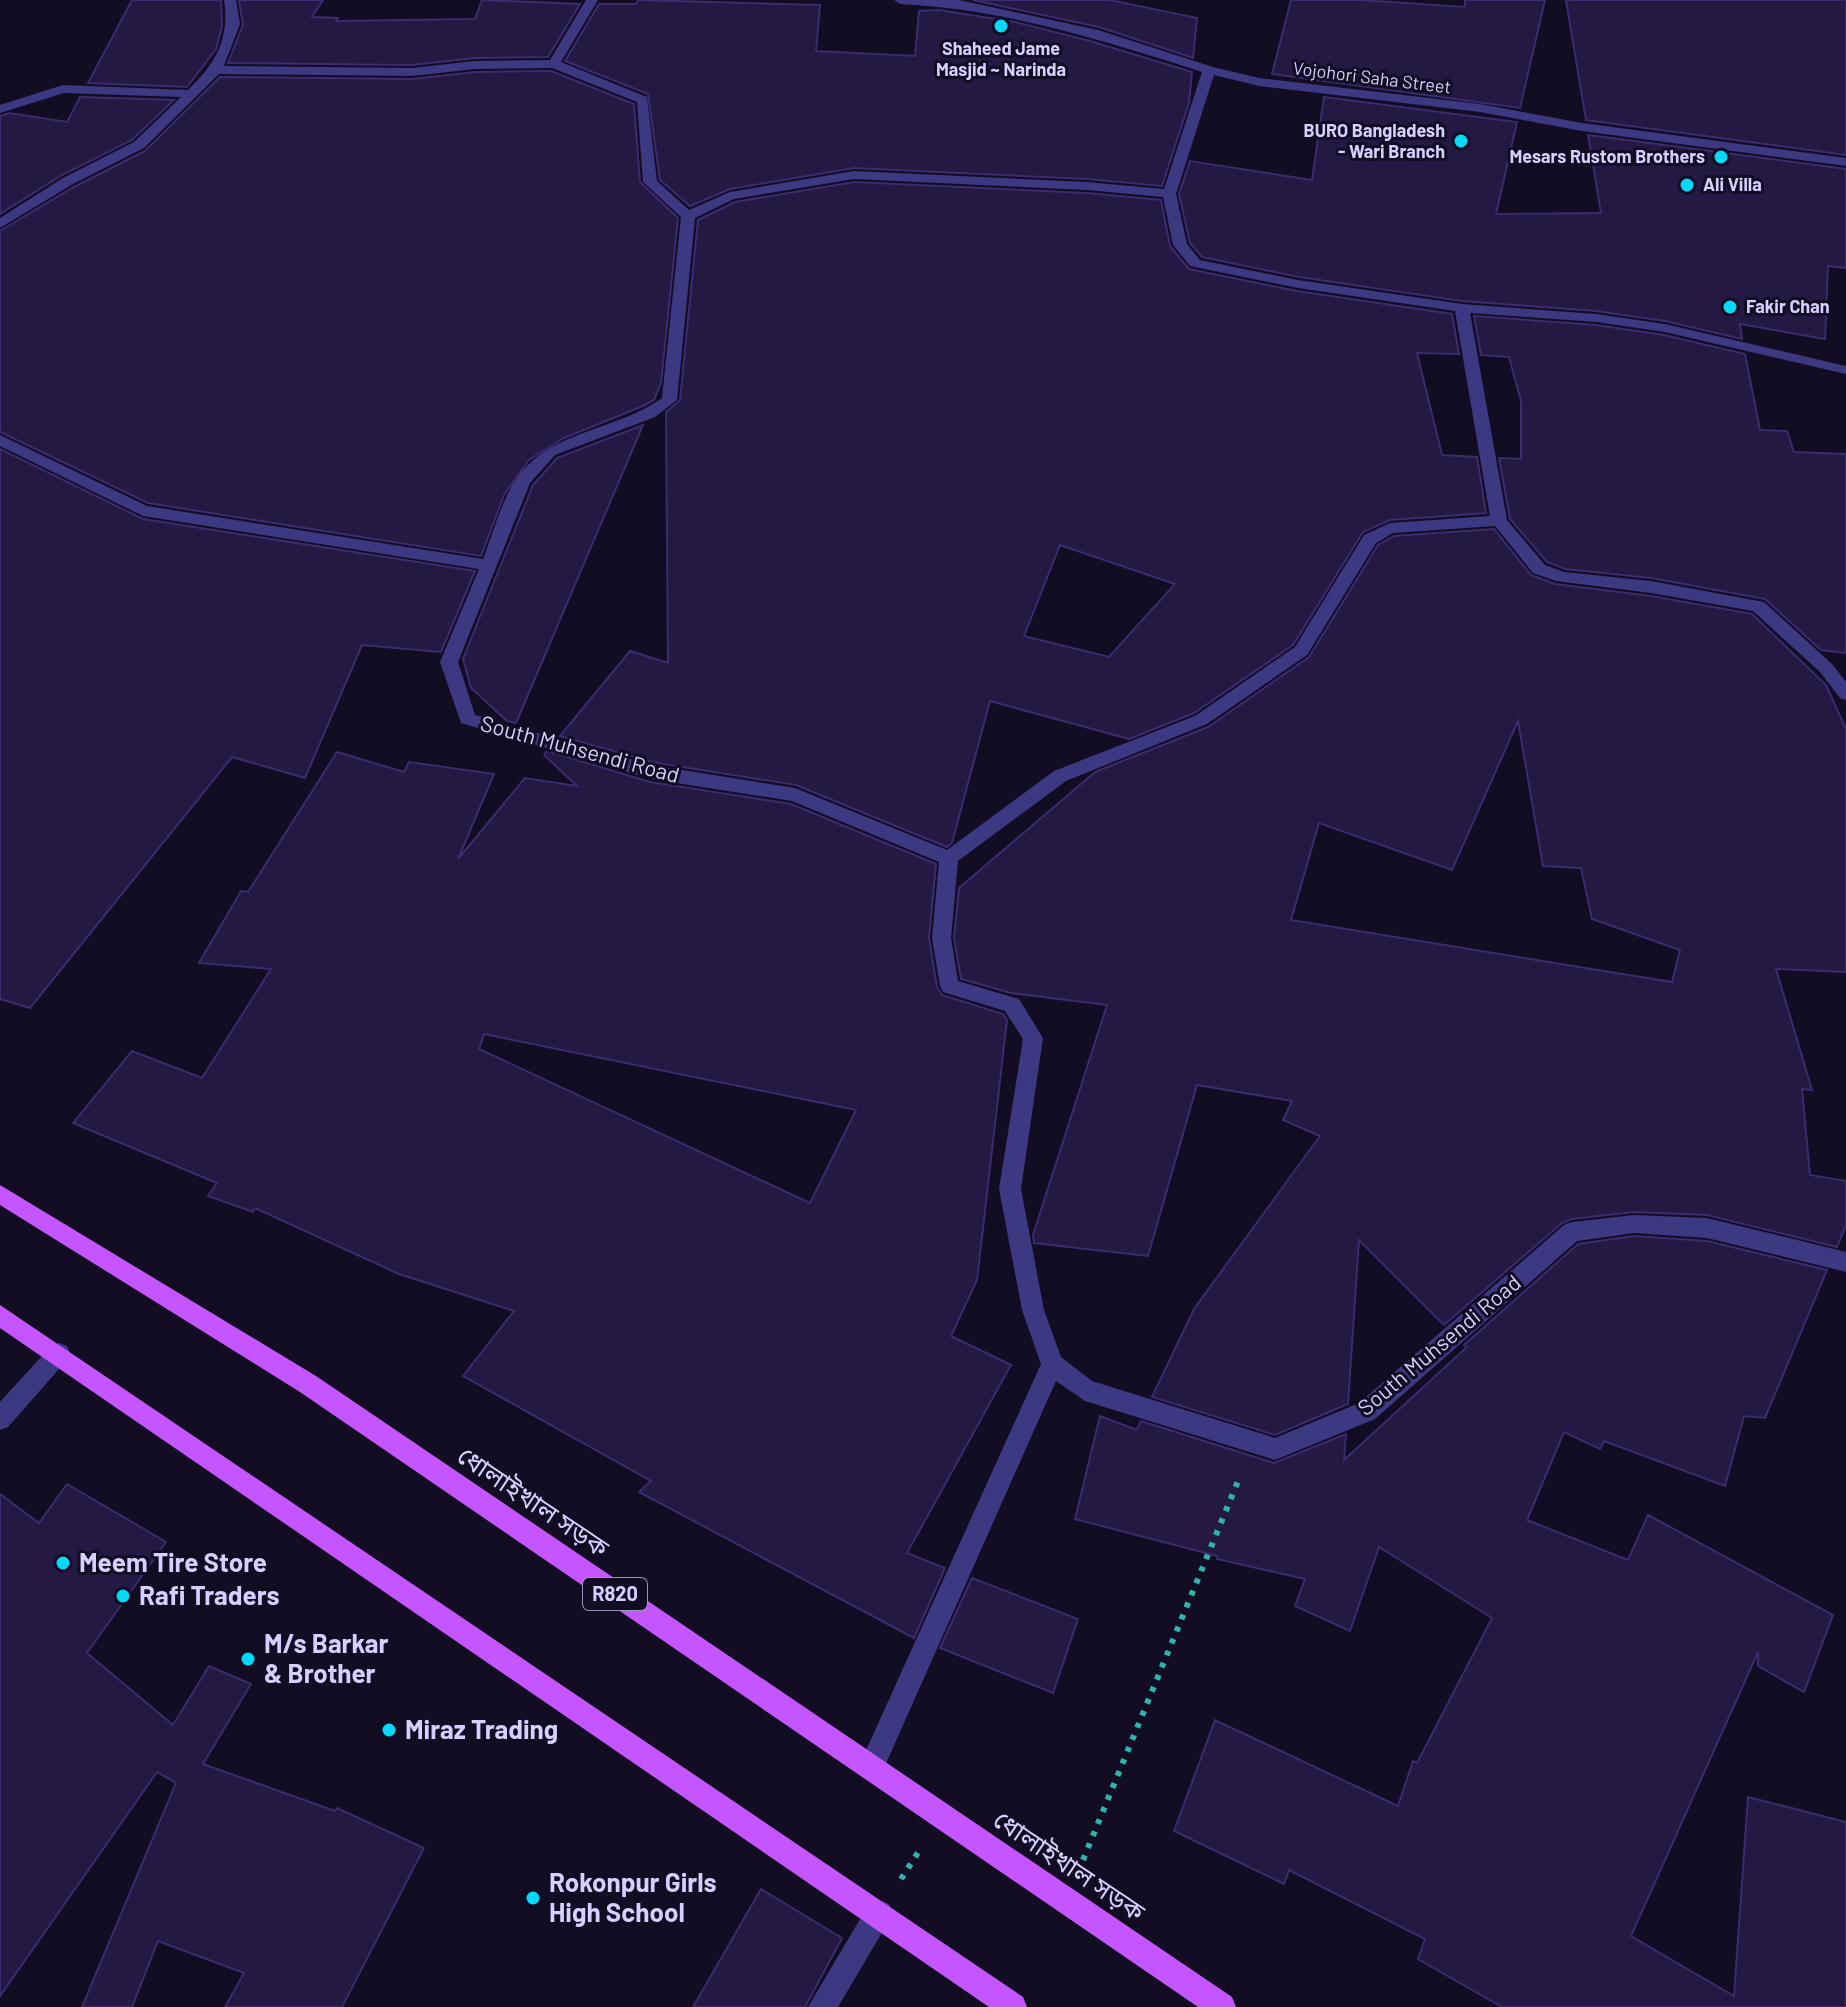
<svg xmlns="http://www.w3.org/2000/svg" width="1846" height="2007" font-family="Barlow,'Noto Sans Bengali',sans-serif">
<rect width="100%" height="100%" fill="#120d22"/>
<g fill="#231943" stroke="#3b2b6f" stroke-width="2" fill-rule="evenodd">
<polygon points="132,0 221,0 222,26 216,49 187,87 88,83"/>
<polygon points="239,0 323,0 312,17 338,18 336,21 475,19 482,0 580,4 548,57 475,58 412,65 228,63 243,25"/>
<polygon points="638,0 820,5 816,51 915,56 919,11 939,10 1015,22 1090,41 1192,72 1189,103 1162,186 1087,179 854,168 730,189 690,206 660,180 648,94 565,61 599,4 636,4"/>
<polygon points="973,0 1110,0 1197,18 1193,58 1099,27"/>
<polygon points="1291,0 1360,0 1465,7 1465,0 1545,0 1520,108 1272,74"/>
<polygon points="1566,0 1846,0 1846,155 1586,120"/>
<polygon points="551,71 634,104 640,182 678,218 661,383 654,400 643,406 564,438 529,460 504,495 481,556 148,503 0,432 0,231 74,187 145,151 220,77 412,79 475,72"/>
<polygon points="80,97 174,100 132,140 62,175 0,214 0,116 9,113 67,122"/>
<polygon points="1324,97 1517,122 1496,214 1601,213 1588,135 1846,169 1846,268 1828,266 1825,339 1740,324 1742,339 1665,321 1596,311 1462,301 1299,277 1202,257 1190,243 1179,194 1190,161 1312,180"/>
<path d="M854 182 1087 193 1161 200 1170 246 1189 269 1297 291 1452 314 1459 354 1417 353 1442 455 1477 457 1486 513 1390 520 1363 532 1293 645 1194 713 1129 739 990 701 952 843 947 847 796 785 652 762 560 736 630 651 668 663 666 412 680 400 698 220 735 202ZM1060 545 1175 584 1109 657 1024 636Z"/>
<polygon points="1474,316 1596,325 1664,335 1745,354 1760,430 1787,431 1794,452 1846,454 1846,653 1821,650 1765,599 1651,578 1565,569 1547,562 1510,519 1499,458 1521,459 1521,401 1509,357 1481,355"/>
<polygon points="643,425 516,723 507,721 471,688 463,659 533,485 557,458"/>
<polygon points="0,449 143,519 475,571 441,652 362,645 305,778 232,757 30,1008 0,999"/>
<path d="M1494 529 1531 575 1555 584 1651 596 1752 614 1826 685 1846 729V972L1776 969 1812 1090 1802 1089 1810 1175 1846 1181V1225L1837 1247 1707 1215 1634 1212 1572 1219 1562 1223 1444 1325 1359 1240 1348 1404 1275 1435 1152 1397 1194 1309 1320 1136 1283 1120 1292 1101 1197 1085 1148 1256 1034 1243 1033 1235 1107 1005 1011 993 961 979 954 938 959 888 1095 772 1208 727 1309 657 1378 545 1394 536ZM1518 721 1543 866 1581 868 1592 919 1680 950 1672 982 1291 920 1319 823 1452 870Z"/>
<path d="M547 751 650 782 791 804 936 864 929 938 937 987 942 995 1003 1014 1007 1020 977 1280 951 1336 1011 1365 907 1553 945 1568 914 1638 639 1492 651 1481 463 1376 514 1311 399 1274 255 1208 253 1212 208 1196 217 1183 73 1123 132 1051 202 1078 271 969 199 963 241 891 248 892 337 752 404 772 409 762 494 774 458 859 525 778 577 786 544 755ZM484 1034 856 1110 810 1203 479 1049Z"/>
<polygon points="1634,1236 1707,1241 1827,1270 1765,1418 1744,1416 1725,1486 1604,1441 1600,1449 1564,1432 1527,1520 1628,1560 1648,1515 1833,1615 1804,1692 1758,1666 1758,1652 1631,1936 1734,1996 1748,1797 1846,1822 1846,2007 1502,2007 1418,1959 1425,1939 1289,1870 1284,1884 1174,1831 1215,1720 1398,1806 1413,1761 1417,1763 1492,1618 1379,1547 1350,1631 1295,1606 1305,1579 1217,1559 1217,1556 1075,1519 1100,1416 1137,1430 1141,1421 1274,1463 1346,1434 1344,1460 1467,1347 1464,1345 1578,1244"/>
<polygon points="67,1484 166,1542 87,1653 173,1725 209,1666 251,1684 203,1764 335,1811 337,1808 424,1848 342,2007 225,2007 244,1973 158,1941 132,2007 82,2007 176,1783 157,1772 0,1996 0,1494 39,1523"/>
<polygon points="972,1578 1078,1619 1053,1693 940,1648"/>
<polygon points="761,1889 842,1938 805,2007 693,2007"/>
</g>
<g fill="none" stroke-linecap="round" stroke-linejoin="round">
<g stroke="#2db4b0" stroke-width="6" stroke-dasharray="5 8" stroke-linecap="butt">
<polyline points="1083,1860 1238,1481"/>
<polyline points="901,1879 919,1851"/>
</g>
<g fill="#3d3882" fill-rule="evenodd">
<path d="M224 0H236L240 24 224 66 412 68 475 61 550 60 586 0H598L561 62 647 97 657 181 689 210 730 192 854 171 1087 182 1164 189 1202 72C1103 40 1004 9 900 4L894 0H959L1098 30 1213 67 1259 78 1480 104 1582 123 1846 158V166L1582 131 1480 112 1259 86 1214 75 1176 194 1187 244 1200 260 1298 280 1462 304 1596 314 1665 324 1846 366V374L1665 332 1596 322 1470 313 1507 520 1545 565 1564 572 1651 581 1764 602 1832 664 1846 682V700L1840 698 1820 672 1753 611 1651 593 1556 581 1533 573 1495 526 1393 533 1376 543 1307 655 1207 724 1066 781 958 861 951 938 958 981 1019 999 1043 1038 1021 1189 1044 1310 1061 1357 1092 1381 1275 1438 1359 1403 1564 1225 1572 1222 1634 1215 1707 1218 1846 1252V1272L1707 1238 1634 1233 1577 1241 1375 1419 1275 1460 1085 1401 1056 1381 880 1777 871 1781 862 1777 858 1768 862 1759 1041 1364 1022 1310 999 1189 1023 1039 1005 1011 943 992 940 986 932 938 939 862 792 801 651 779 461 723 440 662 479 569 143 516 0 446V435L147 506 483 559C493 534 501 501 517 478 551 430 616 431 662 398L681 217 643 182 637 102 552 68 475 69 412 76 219 74 144 148 73 184 0 228V218L63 178 134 142 181 97 64 93 0 113V105L63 85 188 90C215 64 230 39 224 0ZM854 179 1087 190 1163 197 1173 245 1190 266 1298 288 1455 311 1490 516 1390 523 1364 535 1295 647 1195 716 1054 771 947 850 795 788 651 765 475 715 458 662 530 483 555 455 655 417 677 400 695 218 734 199Z"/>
<polygon points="59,1343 67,1346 70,1353 67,1360 8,1427 0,1430 0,1402 51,1346"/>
<polygon points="879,1900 889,1904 893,1914 838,2007 808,2007 869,1904"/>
</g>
<g fill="#c556ff" fill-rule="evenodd">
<polygon points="0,1185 316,1376 1232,1997 1236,2007 1198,2007 300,1392 0,1205"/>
<polygon points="0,1305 1023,1997 1027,2007 989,2007 0,1328"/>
</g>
</g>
<g fill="#00d9fa" stroke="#120d22" stroke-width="3">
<circle cx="1001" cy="26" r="8"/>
<circle cx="1461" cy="141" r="8"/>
<circle cx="1721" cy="157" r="8"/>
<circle cx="1687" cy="185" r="8"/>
<circle cx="1730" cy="307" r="8"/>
<circle cx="63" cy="1563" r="8"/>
<circle cx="123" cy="1596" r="8"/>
<circle cx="248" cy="1659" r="8"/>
<circle cx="389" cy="1730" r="8"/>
<circle cx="533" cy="1898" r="8"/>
</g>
<g text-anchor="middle" stroke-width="6" stroke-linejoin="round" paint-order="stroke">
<g font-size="18" font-weight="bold" fill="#d6cfff" stroke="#120d22" text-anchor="end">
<text x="1001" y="55" text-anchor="middle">Shaheed Jame<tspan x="1001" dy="21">Masjid ~ Narinda</tspan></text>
<text x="1445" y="137">BURO Bangladesh<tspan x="1445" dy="21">- Wari Branch</tspan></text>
<text x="1705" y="163">Mesars Rustom Brothers</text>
<text x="1703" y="191" text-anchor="start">Ali Villa</text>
<text x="1746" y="313" text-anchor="start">Fakir Chan</text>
</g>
<g font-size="18" fill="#d6cfff" stroke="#120d22">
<text transform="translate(1372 78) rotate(7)" y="6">Vojohori Saha Street</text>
</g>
<rect fill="#120d22" stroke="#9b95bd" stroke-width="2" x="583" y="1578" width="64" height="32" rx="6"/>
<g font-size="20" font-weight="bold" fill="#d6cfff">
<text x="615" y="1601">R820</text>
</g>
<g font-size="22" fill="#d6cfff" stroke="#120d22">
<text transform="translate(580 749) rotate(15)" y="8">South Muhsendi Road</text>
<text transform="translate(1439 1345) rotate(-40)" y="8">South Muhsendi Road</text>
</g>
<g font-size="26" fill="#d6cfff" stroke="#120d22">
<text transform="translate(533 1502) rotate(34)" y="9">ধোলাইখাল সড়ক</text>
<text transform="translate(1069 1866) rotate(34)" y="9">ধোলাইখাল সড়ক</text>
</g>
<g font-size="26" font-weight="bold" fill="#d6cfff" stroke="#120d22" text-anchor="start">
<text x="79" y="1572">Meem Tire Store</text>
<text x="139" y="1605">Rafi Traders</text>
<text x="264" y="1653">M/s Barkar<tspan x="264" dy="30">&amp; Brother</tspan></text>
<text x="405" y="1739">Miraz Trading</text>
<text x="549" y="1892">Rokonpur Girls<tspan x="549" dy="30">High School</tspan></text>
</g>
</g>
</svg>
